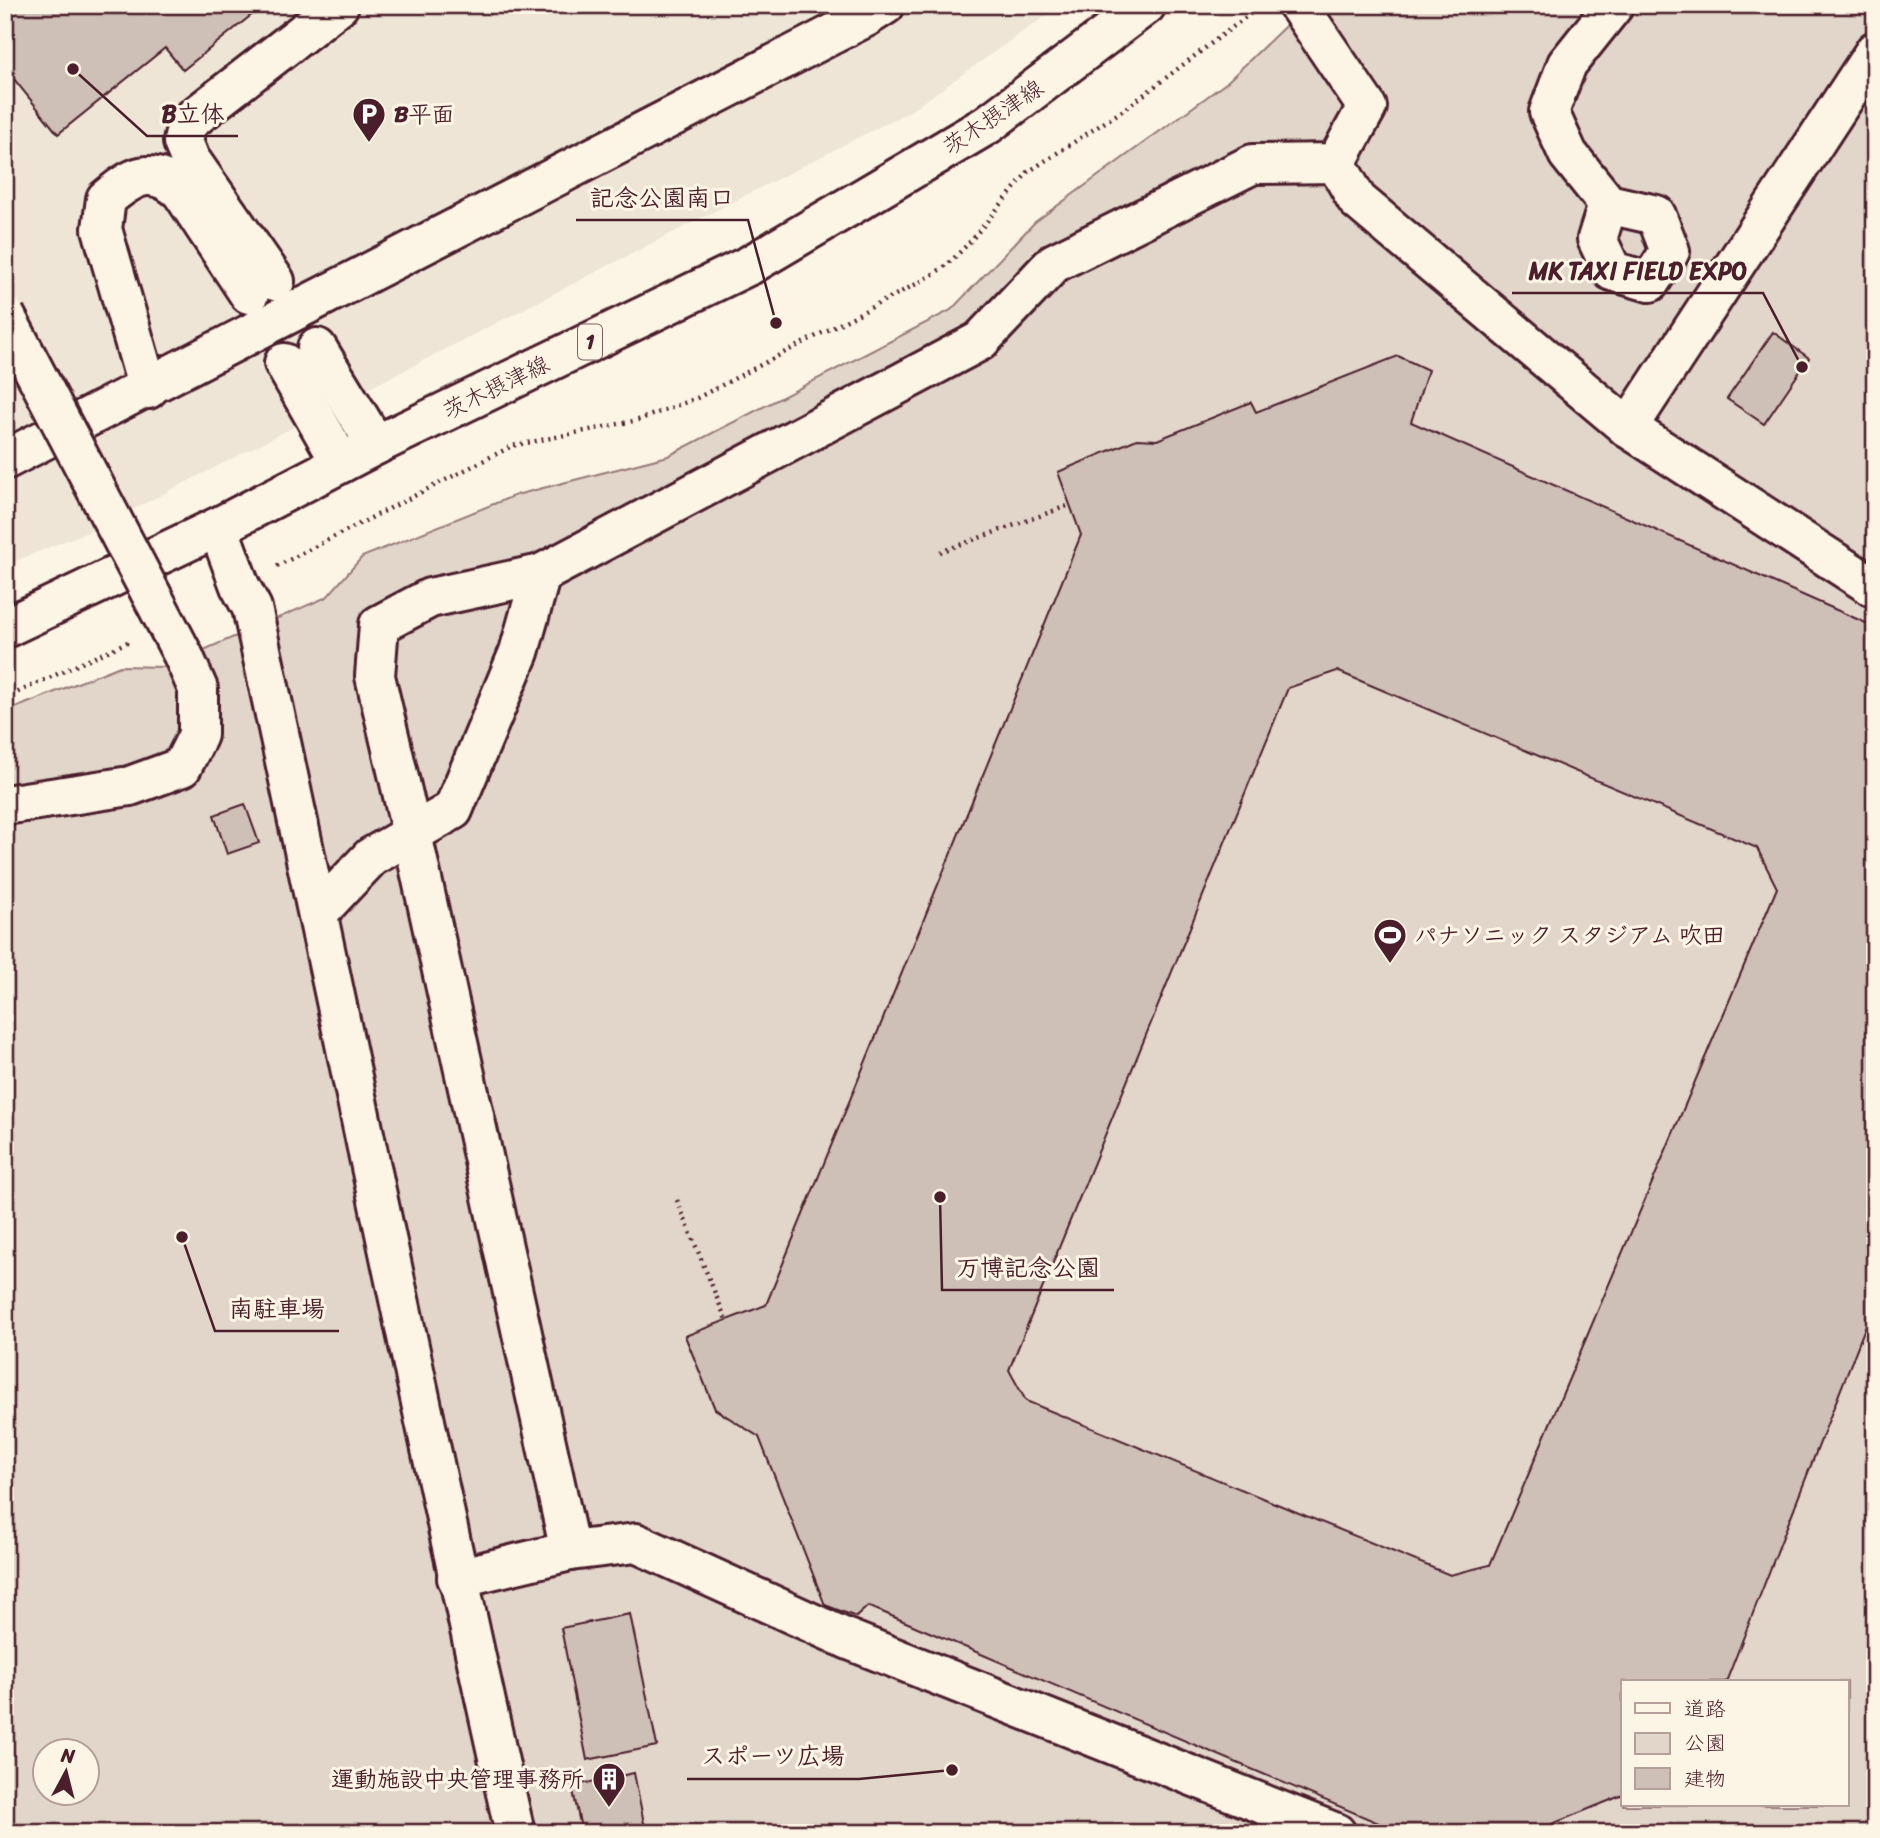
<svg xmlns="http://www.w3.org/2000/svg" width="1880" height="1838" font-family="Sriracha,'Klee One',sans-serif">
<rect width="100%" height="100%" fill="#fcf5e5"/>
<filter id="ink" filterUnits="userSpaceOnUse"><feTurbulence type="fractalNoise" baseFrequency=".0143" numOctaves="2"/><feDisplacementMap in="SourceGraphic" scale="14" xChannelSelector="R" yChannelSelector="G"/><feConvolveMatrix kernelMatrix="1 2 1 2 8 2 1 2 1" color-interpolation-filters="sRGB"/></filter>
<g filter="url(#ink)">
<polygon fill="#eee5d7" points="5,5 1061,5 912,110 95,529 5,565"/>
<path fill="#e2d5ca" stroke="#967a7a" stroke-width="2" fill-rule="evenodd" d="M1307 5H1875V1833H5V712L120 666 164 667 327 597 362 557 516 495 668 456 951 310 1035 222 1226 83ZM1623 1682H1847V1805H1623ZM46 1750H88V1792H46Z"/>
<g fill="#cfc0b7" stroke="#4a1f2b" stroke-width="2" fill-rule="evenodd">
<polygon points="5,5 264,5 183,70 165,48 58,134 5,68"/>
<polygon points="1773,332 1809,358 1764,424 1727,399"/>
<path d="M1398 356 1428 370 1411 422 1875 627V1302L1726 1682H1623V1795L1547 1826 1549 1833H1402L868 1606 856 1617 825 1605 759 1437 715 1409 685 1336 766 1305 1081 535 1058 472 1137 439 1157 440 1251 402 1256 412ZM1337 671 1757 848 1777 888 1490 1565 1450 1575 1026 1401 1009 1370 1288 688Z"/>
<polygon points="245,804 259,843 227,854 214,815"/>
<polygon points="630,1614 657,1746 587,1760 561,1628"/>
<polygon points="634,1773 646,1833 582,1833 572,1786"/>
</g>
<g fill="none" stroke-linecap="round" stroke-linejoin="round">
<defs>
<g id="minor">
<polyline points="1336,163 1357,200 1628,428 1875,588"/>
<polyline points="1608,204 1597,239 1612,271 1650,282 1670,251 1656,215 1608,204 1568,154 1549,112 1567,64 1614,5"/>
<polyline points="275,281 190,159 183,142 187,123 339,5"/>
<polyline points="317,348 376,445"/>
<polyline points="284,363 341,463"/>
<path d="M148 389 102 229 106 199C133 176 151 165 181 191L249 294"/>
<polyline points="1628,428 1875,51"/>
<polyline points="5,460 866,17 885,5"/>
<path d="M218 527 240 586 252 608C341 1016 423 1426 515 1833"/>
<polyline points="5,805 130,786"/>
<polyline points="319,912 371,857 453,810 519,652 541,574"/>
<polyline points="570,1551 636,1543 847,1639 1336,1833"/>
<polyline points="457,1578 570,1551 412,834 375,676 379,625 430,598 541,574 980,341 1054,263 1253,164 1336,163 1367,107 1298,5"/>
</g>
<polyline id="major" points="5,628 218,527 376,445 750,265 987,125 1146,5"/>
</defs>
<use href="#minor" stroke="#4a1f2b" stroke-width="44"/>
<use href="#major" stroke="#4a1f2b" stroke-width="44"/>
<g stroke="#4a1f2b" stroke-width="4.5" stroke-dasharray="2 5" stroke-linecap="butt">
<polyline points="940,552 1070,505"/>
<polyline points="277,566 512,446 638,420 697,398 924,280 947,265 968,244 1028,172 1125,109 1259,7"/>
<polyline points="5,698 132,640"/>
<polyline points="677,1200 726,1320"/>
</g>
<use href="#minor" stroke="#fcf5e5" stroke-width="38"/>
<use href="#major" stroke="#fcf5e5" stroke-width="38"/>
<defs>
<polyline id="minor-bridge" points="5,315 183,655 198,689 198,735 182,767 130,786"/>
</defs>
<use href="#minor-bridge" stroke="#4a1f2b" stroke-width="44" stroke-linecap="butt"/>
<use href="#minor-bridge" stroke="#fcf5e5" stroke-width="38"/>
</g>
</g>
<defs>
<symbol id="parking-pin" viewBox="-11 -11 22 30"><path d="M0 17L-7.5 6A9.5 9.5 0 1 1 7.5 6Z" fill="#4a1f2b" stroke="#fcf5e5"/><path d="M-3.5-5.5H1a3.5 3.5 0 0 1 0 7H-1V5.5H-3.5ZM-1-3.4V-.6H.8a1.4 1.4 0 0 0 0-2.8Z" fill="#fff"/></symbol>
<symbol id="stadium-pin" viewBox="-11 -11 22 30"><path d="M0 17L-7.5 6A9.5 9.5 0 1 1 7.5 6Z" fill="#4a1f2b" stroke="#fcf5e5"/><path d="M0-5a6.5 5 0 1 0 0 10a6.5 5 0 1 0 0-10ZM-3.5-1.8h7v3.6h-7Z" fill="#fff"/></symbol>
<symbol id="building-pin" viewBox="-11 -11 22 30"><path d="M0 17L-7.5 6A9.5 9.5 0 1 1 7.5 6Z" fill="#4a1f2b" stroke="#fcf5e5"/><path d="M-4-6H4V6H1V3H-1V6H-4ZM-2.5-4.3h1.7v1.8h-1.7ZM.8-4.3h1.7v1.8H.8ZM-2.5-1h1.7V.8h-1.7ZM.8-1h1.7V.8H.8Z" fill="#fff"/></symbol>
</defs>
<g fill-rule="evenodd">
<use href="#parking-pin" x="350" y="95" width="38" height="52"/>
<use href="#stadium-pin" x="1371" y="916" width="38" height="52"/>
<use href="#building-pin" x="590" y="1760" width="38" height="52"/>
</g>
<g text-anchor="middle" stroke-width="6" stroke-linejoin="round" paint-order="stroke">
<rect fill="#fcf5e5" stroke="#7f5f63" stroke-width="2" x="578" y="324.5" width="24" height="35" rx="5"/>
<g font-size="21" font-weight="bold" fill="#4a1f2b">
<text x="590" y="349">1</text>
</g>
<g font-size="23" font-weight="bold" fill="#4a1f2b" stroke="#fcf5e5" text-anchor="start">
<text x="394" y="122">B平面</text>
<text x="1414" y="943">パナソニック スタジアム 吹田</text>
<text x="584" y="1787" text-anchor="end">運動施設中央管理事務所</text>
</g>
<g font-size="23" fill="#4a1f2b" stroke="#fcf5e5">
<text transform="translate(993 117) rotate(-34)" y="8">茨木摂津線</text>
<text transform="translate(496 387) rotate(-26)" y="8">茨木摂津線</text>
</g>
</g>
<path fill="none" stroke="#4a1f2b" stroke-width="2.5" d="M73 69L147 136H238M776 323L748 220H576M1802 367L1763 293H1512M940 1197L942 1290H1114M182 1237L215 1331H339M952 1770L859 1779H687"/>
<g fill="#4a1f2b" stroke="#fcf5e5" stroke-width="2.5">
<circle cx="73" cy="69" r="7"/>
<circle cx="776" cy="323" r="7"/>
<circle cx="1802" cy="367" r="7"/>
<circle cx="940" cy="1197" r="7"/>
<circle cx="182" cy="1237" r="7"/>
<circle cx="952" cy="1770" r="7"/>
</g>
<g font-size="24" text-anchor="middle" font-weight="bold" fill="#4a1f2b" stroke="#fcf5e5" stroke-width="6" stroke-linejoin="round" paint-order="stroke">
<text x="193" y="122">B立体</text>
<text x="662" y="206">記念公園南口</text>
<text x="1638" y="279">MK TAXI FIELD EXPO</text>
<text x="1028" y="1276">万博記念公園</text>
<text x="277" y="1317">南駐車場</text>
<text x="773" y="1764">スポーツ広場</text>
</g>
<rect width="1880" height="1838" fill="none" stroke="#fcf5e5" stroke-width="28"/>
<rect x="14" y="14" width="1852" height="1810" fill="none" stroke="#4a1f2b" stroke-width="2.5" filter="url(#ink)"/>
<rect x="1621" y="1680" width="228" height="126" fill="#fcf5e5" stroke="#b59f9b" stroke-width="2"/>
<rect x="1635" y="1703" width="35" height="10" fill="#fcf5e5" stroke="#b59f9b" stroke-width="2"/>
<text x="1684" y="1716" font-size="21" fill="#4a1f2b">道路</text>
<rect x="1635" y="1733" width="35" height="21" fill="#e2d5ca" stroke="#b59f9b" stroke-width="2"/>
<text x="1684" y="1750" font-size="21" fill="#4a1f2b">公園</text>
<rect x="1635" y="1768" width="35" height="21" fill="#cfc0b7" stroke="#b59f9b" stroke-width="2"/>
<text x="1684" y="1786" font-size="21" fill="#4a1f2b">建物</text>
<g transform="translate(66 1772) rotate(7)"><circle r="33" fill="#fcf5e5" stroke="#b59f9b" stroke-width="2"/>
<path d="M0-5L12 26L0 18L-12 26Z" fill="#4a1f2b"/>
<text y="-10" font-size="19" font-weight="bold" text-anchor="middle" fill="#4a1f2b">N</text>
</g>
</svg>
